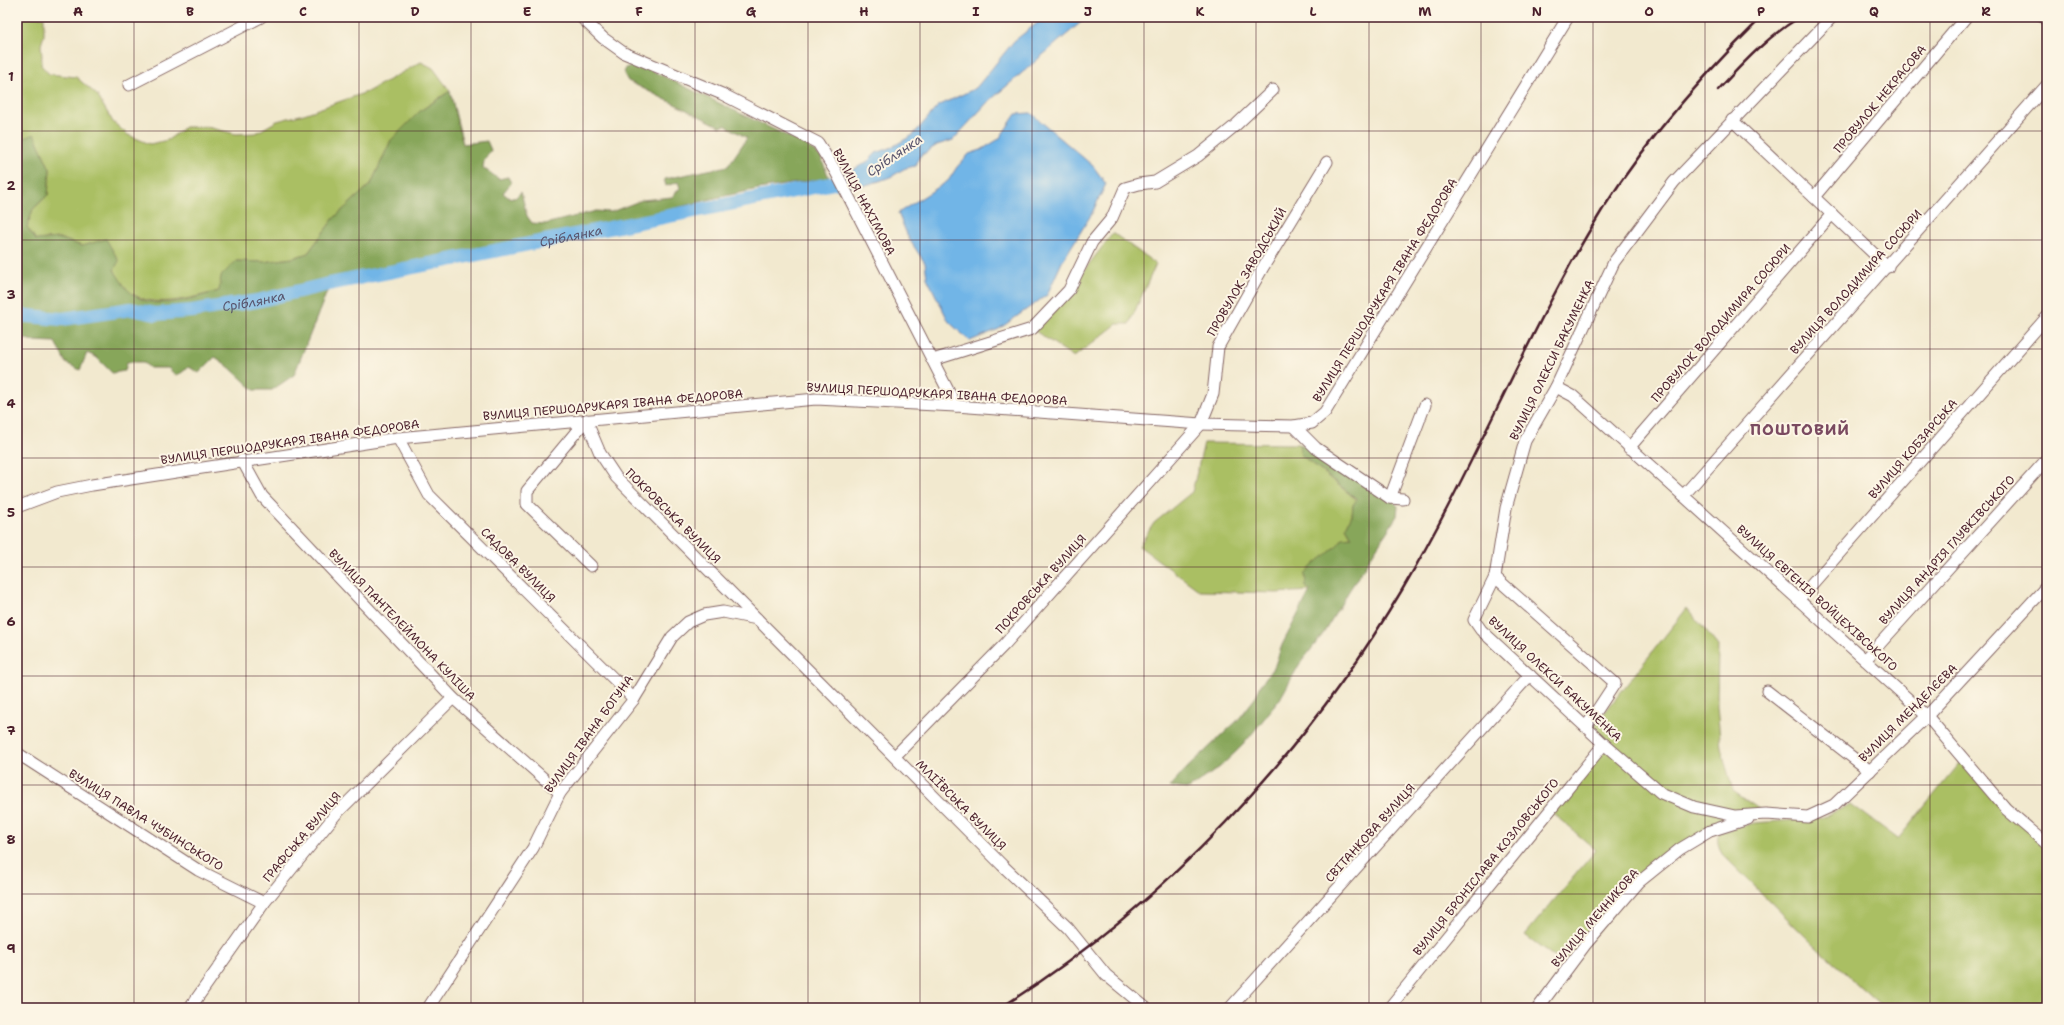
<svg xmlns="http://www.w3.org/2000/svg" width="2064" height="1025" font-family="'Shantell Sans',sans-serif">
<rect width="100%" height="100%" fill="#fcf5e5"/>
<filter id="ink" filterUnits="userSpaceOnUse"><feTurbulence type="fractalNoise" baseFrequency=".025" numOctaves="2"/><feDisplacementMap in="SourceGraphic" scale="8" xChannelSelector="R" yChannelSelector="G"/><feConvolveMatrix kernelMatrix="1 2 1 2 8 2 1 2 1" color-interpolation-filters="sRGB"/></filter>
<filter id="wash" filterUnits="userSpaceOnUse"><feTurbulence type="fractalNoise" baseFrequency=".012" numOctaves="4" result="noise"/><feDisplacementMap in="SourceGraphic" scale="16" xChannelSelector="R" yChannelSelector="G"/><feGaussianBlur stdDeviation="0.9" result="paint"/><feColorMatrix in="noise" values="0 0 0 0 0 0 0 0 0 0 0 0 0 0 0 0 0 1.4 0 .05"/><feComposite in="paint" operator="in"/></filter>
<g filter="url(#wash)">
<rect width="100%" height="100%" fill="#f2e9cf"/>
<g fill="#aabf64" stroke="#7a6f48">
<path d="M17 17H44V35L41 45 42 56 41 65 49 74 76 77 97 95 113 122 128 135 150 144 168 140 185 127H207L236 134 256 133 277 121 304 114 367 92 421 62 433 68 450 91 420 111 391 140 371 184 334 218 308 253 293 258 263 262 236 261 219 291C182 300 132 317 114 269 110 260 109 249 106 240L82 246 59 238 36 240 27 227 33 209 48 195 50 169 34 135 17 141Z"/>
<polygon points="1113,233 1156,264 1129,324 1117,324 1074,357 1032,329 1069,290"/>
<polygon points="1204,443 1299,444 1301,455 1357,500 1353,505 1352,515 1346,527 1352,537 1343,538 1336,548 1327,555 1310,591 1276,593 1200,591 1139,546 1154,523 1192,492"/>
<polygon points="1687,608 1718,646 1717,707 1721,748 1733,791 1766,814 1710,831 1639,882 1568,967 1525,935 1596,850 1550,811 1604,744 1590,731"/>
<path d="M1964 758 2047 844V1008H1884L1818 949 1722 854C1719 847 1715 839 1720 832L1754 823 1821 818 1851 804 1898 839Z"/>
</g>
<g fill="#87a65a" stroke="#686242">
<path d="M638 64 806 145 821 157 829 178 758 189 715 198 642 217 508 245 470 256 330 284 294 375 272 390H254C240 378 230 366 215 357L199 373 189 367 177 376 168 368H150L143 362H127L125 371 112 373 96 357 87 353 80 370 66 363 55 342 33 341 17 336V141L34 134 50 169 48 195 33 209 27 227 36 240 59 238 82 246 106 239 119 261 114 270C118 276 122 283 127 289 149 314 191 298 219 291L221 276 236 261 263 262 293 258 308 253 334 218 371 184 391 140 420 111 450 91 463 144 487 141 491 150 484 161 483 168 499 179 508 177 511 183 503 193 508 197 515 198 521 192 527 216 532 223 545 224 596 211 611 212 642 200 672 197 680 188 678 182 666 186 664 179 728 166 747 138 725 125 721 127 628 81 624 74 625 68Z"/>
<path d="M1299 444 1316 448 1390 498 1398 506 1397 516 1349 591 1323 634 1299 665 1280 699 1243 745 1220 767 1189 789 1170 787 1186 769 1238 720 1255 698 1262 683 1275 665 1282 645 1310 591 1306 587 1305 574C1316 559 1332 554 1343 538L1352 537 1346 527 1352 515 1353 505 1357 499 1301 455Z"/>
</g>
<g fill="#71b5e7" stroke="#5e6a89">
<path d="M1045 17H1087L987 103 953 140 937 145 919 157 916 166C900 168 903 171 890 177 878 182 866 185 854 188L846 174 868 161 876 153 890 148 913 135 938 106 976 88 1014 41Z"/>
<polygon points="1031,113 1093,166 1106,184 1091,215 1062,262 1047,295 999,329 970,341 949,322 927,278 925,263 909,239 898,213 948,181 957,167 969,154 981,150 999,139 1016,114"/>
</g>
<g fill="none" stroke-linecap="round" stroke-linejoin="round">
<path stroke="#71b5e7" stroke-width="14" id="s1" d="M17 315 62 319 131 309 155 314 192 311 257 301 329 284 849 180 867 174"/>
</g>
</g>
<g filter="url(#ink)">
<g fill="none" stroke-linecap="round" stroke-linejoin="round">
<defs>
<g id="minor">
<polyline points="581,17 603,38 624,53 722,94 818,143 836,172 956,406"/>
<polyline points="1832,17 1674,182 1614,262 1556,387 1525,441 1506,508 1495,577 1474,620 1481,630 1604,744 1661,793 1694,807 1735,816 1766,814 1808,817 1834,805 1927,716 2047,586"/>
<polyline points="2043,17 2047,20"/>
<polyline points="129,85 261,17"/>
<polyline points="1732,120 1888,267"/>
<polyline points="1814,197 1966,17"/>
<polyline points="933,360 1032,329 1069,290 1092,242 1112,218 1125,188 1139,184 1155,182 1198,156 1236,125 1273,90"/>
<polyline points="1556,387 1573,396 1927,716 2006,809 2047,844"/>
<polyline points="586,420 600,453 616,477 1002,865 1068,928 1106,975 1146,1008"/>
<polyline points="586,420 527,491 527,504 591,566"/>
<polyline points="1294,426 1316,448 1390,498 1403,499"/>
<polyline points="398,438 429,495 634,699"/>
<polyline points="1629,448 1832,214"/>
<polyline points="242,460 262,496 453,698 560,793"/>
<polyline points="1683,496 2047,85"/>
<polyline points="1390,498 1425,405"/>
<polyline points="17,507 57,492 92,485 398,438 816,399 956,406 1201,424 1294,426 1312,423 1325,412 1568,17"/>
<polyline points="1495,577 1615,683 1586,727"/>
<polyline points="1799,599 2047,317"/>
<polyline points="1866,659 2047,459"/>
<polyline points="1767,691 1870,771"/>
<polyline points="17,753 198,870 264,903"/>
<polyline points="895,756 1005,644 1201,424 1213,394 1218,347 1262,269 1327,162"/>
<polyline points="190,1008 264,903 336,814 453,698"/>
<polyline points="428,1008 533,848 560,793 634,699 672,637 688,622 704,615 723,612 757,619"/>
<polyline points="1230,1008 1530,675"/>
<polyline points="1389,1008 1604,744"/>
<polyline points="1538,1008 1585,945 1639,882 1680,849 1710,831 1748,819"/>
</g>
</defs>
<use href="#minor" stroke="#856664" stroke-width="13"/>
<use href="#minor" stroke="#fff" stroke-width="11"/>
<g stroke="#4a1f2b" stroke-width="2.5">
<path d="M1718 90C1743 63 1768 36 1800 17"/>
<path d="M1000 1008C1163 906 1304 755 1402 590 1470 475 1520 350 1587 235 1634 154 1696 82 1762 17"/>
</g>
</g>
</g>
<path fill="none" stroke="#4a1f2b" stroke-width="1" stroke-opacity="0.55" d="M134 17V1008M246 17V1008M359 17V1008M471 17V1008M583 17V1008M695 17V1008M808 17V1008M920 17V1008M1032 17V1008M1144 17V1008M1256 17V1008M1369 17V1008M1481 17V1008M1593 17V1008M1705 17V1008M1818 17V1008M1930 17V1008M17 131H2047M17 240H2047M17 349H2047M17 458H2047M17 567H2047M17 676H2047M17 785H2047M17 894H2047"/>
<g text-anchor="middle" stroke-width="4" stroke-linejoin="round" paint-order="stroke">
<g font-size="12" fill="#4a1f2b" stroke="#fcf5e5">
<text transform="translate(1880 99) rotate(-50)" y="4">ПРОВУЛОК НЕКРАСОВА</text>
<text transform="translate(864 202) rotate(62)" y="4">ВУЛИЦЯ НАХІМОВА</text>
<text transform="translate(1247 272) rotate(-60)" y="4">ПРОВУЛОК ЗАВОДСЬКИЙ</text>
<text transform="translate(1856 282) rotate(-48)" y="4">ВУЛИЦЯ ВОЛОДИМИРА СОСЮРИ</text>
<text transform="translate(1385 290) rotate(-58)" y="4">ВУЛИЦЯ ПЕРШОДРУКАРЯ ІВАНА ФЕДОРОВА</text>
<text transform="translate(1721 323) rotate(-49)" y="4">ПРОВУЛОК ВОЛОДИМИРА СОСЮРИ</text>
<text transform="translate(1552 360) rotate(-64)" y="4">ВУЛИЦЯ ОЛЕКСИ БАКУМЕНКА</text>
<text transform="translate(937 394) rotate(3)" y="4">ВУЛИЦЯ ПЕРШОДРУКАРЯ ІВАНА ФЕДОРОВА</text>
<text transform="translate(613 405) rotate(-5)" y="4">ВУЛИЦЯ ПЕРШОДРУКАРЯ ІВАНА ФЕДОРОВА</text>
<text transform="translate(290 442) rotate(-8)" y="4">ВУЛИЦЯ ПЕРШОДРУКАРЯ ІВАНА ФЕДОРОВА</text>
<text transform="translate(1913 449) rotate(-49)" y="4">ВУЛИЦЯ КОБЗАРСЬКА</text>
<text transform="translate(673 516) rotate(45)" y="4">ПОКРОВСЬКА ВУЛИЦЯ</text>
<text transform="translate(1947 550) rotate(-48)" y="4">ВУЛИЦЯ АНДРІЯ ГЛУВКІВСЬКОГО</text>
<text transform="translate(518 565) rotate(45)" y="4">САДОВА ВУЛИЦЯ</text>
<text transform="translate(1041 584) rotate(-48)" y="4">ПОКРОВСЬКА ВУЛИЦЯ</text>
<text transform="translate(1817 598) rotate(42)" y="4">ВУЛИЦЯ ЄВГЕНІЯ ВОЙЦЕХІВСЬКОГО</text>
<text transform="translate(402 625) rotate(46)" y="4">ВУЛИЦЯ ПАНТЕЛЕЙМОНА КУЛІША</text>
<text transform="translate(1555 679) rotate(43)" y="4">ВУЛИЦЯ ОЛЕКСИ БАКУМЕНКА</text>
<text transform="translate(1908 713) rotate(-45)" y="4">ВУЛИЦЯ МЕНДЕЛЄЄВА</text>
<text transform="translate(589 734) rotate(-54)" y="4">ВУЛИЦЯ ІВАНА БОГУНА</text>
<text transform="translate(961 805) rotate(45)" y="4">МЛІЇВСЬКА ВУЛИЦЯ</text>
<text transform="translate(146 820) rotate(32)" y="4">ВУЛИЦЯ ПАВЛА ЧУБИНСЬКОГО</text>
<text transform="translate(1370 833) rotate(-48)" y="4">СВІТАНКОВА ВУЛИЦЯ</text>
<text transform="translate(302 837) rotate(-50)" y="4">ГРАФСЬКА ВУЛИЦЯ</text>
<text transform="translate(1486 867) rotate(-51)" y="4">ВУЛИЦЯ БРОНІСЛАВА КОЗЛОВСЬКОГО</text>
<text transform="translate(1595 918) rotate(-49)" y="4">ВУЛИЦЯ МЕЧНИКОВА</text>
</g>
<g font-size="13" font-style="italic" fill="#58546d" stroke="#fcf5e5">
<text transform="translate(894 155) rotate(-34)" y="5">Сріблянка</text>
<text dy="5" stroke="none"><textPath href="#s1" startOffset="563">Сріблянка</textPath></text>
<text dy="5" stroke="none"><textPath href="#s1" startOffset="239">Сріблянка</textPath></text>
</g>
<g font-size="16" font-weight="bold" letter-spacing="1" fill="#7a4a60" stroke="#fcf5e5">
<text x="1800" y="435">ПОШТОВИЙ</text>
</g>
</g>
<rect width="2064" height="1025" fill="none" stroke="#fcf5e5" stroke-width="44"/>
<rect x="22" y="22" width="2020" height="981" fill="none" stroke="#4a1f2b" stroke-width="1.5"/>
<g font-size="13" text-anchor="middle" font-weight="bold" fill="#4a1f2b">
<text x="78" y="16">A</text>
<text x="190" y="16">B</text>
<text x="303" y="16">C</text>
<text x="415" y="16">D</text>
<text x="527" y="16">E</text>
<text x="639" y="16">F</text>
<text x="751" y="16">G</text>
<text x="864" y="16">H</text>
<text x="976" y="16">I</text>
<text x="1088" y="16">J</text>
<text x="1200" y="16">K</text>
<text x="1313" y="16">L</text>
<text x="1425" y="16">M</text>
<text x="1537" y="16">N</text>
<text x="1649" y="16">O</text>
<text x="1761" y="16">P</text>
<text x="1874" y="16">Q</text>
<text x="1986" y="16">R</text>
<text x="11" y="81">1</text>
<text x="11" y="190">2</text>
<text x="11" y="299">3</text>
<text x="11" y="408">4</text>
<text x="11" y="517">5</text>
<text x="11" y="626">6</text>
<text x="11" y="735">7</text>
<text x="11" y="844">8</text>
<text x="11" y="953">9</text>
</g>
</svg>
